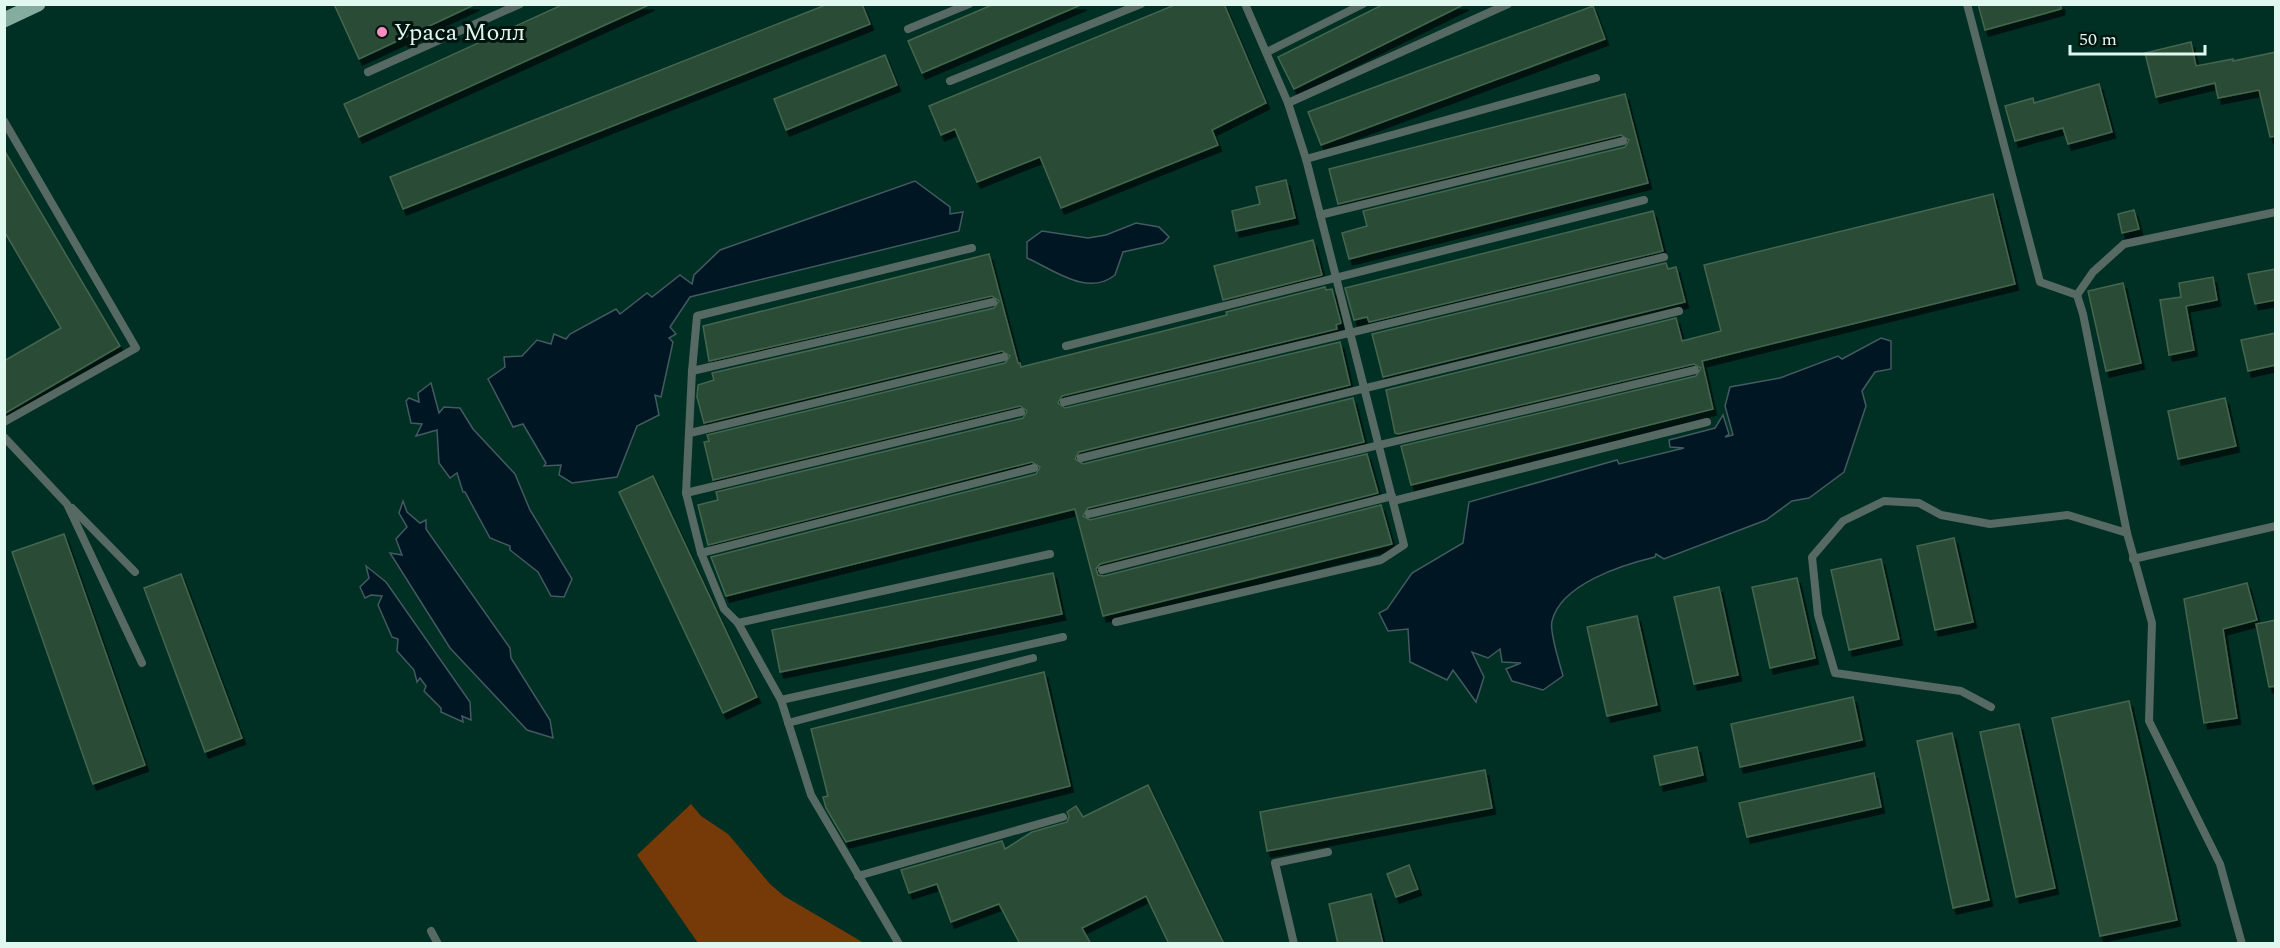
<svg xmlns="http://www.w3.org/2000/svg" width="2280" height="948" font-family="Spectral,serif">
<defs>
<filter id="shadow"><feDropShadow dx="3.5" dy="6" stdDeviation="0" flood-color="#0009"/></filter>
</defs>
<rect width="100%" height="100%" fill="#002f24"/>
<polygon fill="#763a08" points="691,804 701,816 728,834 770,884 784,896 864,943 698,943 637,855"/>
<g fill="#001723" stroke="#435a60" stroke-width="1.5">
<polygon points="915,181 950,207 950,214 963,212 959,231 690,297 670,327 676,334 669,338 673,342 661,397 655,395 659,415 637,426 617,477 572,483 559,475 561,465 544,466 546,463 523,424 513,427 488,379 505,367 504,357 522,356 537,340 551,344 554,334 566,339 570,334 616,309 620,314 647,293 652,297 680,275 692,284 694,275 720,250"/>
<path d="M1136 223 1159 227 1169 237 1163 243 1123 252 1115 275C1088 297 1054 270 1027 258V242L1042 231 1088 238 1106 235Z"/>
<path d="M1881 338 1891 341V369L1875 372 1862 391 1866 406 1844 472 1809 498 1792 501 1766 520 1664 559 1656 554 1655 557C1622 565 1561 584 1552 621 1549 632 1560 664 1563 676L1543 690 1512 681 1506 669 1521 663 1502 662 1500 649 1488 658 1472 652 1484 677 1476 702 1453 670 1447 680 1410 662 1408 629 1388 631 1379 613 1387 609 1412 573 1463 543 1469 502 1617 460 1619 464 1684 448 1670 447 1669 440 1715 428 1723 415 1729 434 1725 437 1733 435 1725 406 1730 387 1780 378 1838 356 1842 359Z"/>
<polygon points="431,383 439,413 444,407 460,408 473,429 515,474 530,510 572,579 564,597 551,596 538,572 510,550 510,546 490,538 465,492 463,492 457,473 450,478 439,463 437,430 416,436 422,424 411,423 406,401 409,398 419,402 418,393"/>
<polygon points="403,501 407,512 420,523 426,520 426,529 510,648 511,658 550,720 553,738 527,730 450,648 390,553 402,555 396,539 407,527 399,513"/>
<polygon points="366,566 386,582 470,702 471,720 462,716 463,722 441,712 441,708 424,691 426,686 420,678 417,682 414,670 397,651 398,639 392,637 378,605 382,596 371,595 365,598 360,587 369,578"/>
</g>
<g fill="#2b4b35" stroke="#44664e" stroke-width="1.5" filter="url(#shadow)">
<polygon points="334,4 476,4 359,59"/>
<polygon points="564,4 651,4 359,137 344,104"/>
<polygon points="828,4 862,4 870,24 403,209 390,177"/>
<polygon points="994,4 1083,4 922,73 908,41"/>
<polygon points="1177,4 1224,4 1266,103 1212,130 1218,145 1061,208 1040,157 977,182 955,129 941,135 929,106"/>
<polygon points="1384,4 1465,4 1294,89 1278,57"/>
<polygon points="1978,4 2061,4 2061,9 1985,30"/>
<polygon points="1593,6 1605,39 1321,145 1308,112"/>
<polygon points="2191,42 2196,66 2233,59 2233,61 2276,52 2276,136 2270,137 2259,90 2218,98 2215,83 2156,97 2145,53"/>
<polygon points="885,55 897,85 786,130 774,99"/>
<polygon points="2099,84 2112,132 2068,144 2063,128 2015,141 2005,106 2033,98 2034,103"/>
<polygon points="1625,94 1648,183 1349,259 1342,233 1367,226 1363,211 1625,147 1629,140 1621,135 1338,204 1329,169"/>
<polygon points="4,150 120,346 4,414 4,361 61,328 4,231"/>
<polygon points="1286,180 1295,218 1236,231 1232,211 1260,204 1256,187"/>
<polygon points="1993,194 2015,284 1702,361 1713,409 1411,485 1401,446 1696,376 1701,368 1694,364 1398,434 1395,433 1386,390 1676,318 1682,341 1721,331 1704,265"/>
<polygon points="2134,210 2139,229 2122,233 2118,214"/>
<polygon points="1653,211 1663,251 1369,322 1367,317 1354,320 1345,288"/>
<polygon points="1313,240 1322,275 1223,300 1214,266"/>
<polygon points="989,254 1018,363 1020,363 1021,367 1227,315 1226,312 1325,287 1326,290 1332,289 1341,323 1336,325 1337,329 1062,396 1058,403 1065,408 1340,342 1350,385 1079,452 1075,459 1083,464 1353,398 1364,442 1088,508 1083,516 1090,520 1367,454 1378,493 1100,564 1096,569 1098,575 1104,576 1381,505 1392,544 1103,616 1075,509 726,596 711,557 1036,474 1040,467 1032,462 708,545 698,505 718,500 716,492 1023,418 1027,411 1020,406 713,480 704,442 709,441 707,435 1005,363 1010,356 1002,351 704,423 697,397 698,385 714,380 712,373 994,308 999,301 992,296 709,361 703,326"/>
<polygon points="1666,263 1668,269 1676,267 1685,302 1383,377 1372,334"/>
<polygon points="2276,269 2276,300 2255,304 2248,274"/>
<polygon points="2213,277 2217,300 2186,306 2194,350 2169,355 2160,300 2181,297 2179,283"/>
<polygon points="2123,283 2141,363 2106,371 2088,291"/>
<polygon points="2276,333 2276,365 2248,371 2241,340"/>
<polygon points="2225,398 2236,446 2178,459 2168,411"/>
<polygon points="653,476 757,697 723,713 619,492"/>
<polygon points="64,534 145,765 93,784 12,552"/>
<polygon points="1954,538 1973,622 1935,630 1917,546"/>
<polygon points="1881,559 1899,639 1849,650 1831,570"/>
<polygon points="1053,573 1062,614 780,672 772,630"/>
<polygon points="181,574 242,738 205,752 144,588"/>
<polygon points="1797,578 1815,658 1770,668 1752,587"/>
<polygon points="2247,583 2257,620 2223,629 2237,718 2204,723 2184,599"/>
<polygon points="1719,587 1738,675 1694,684 1674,597"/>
<polygon points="1637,616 1657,705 1607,716 1587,627"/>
<polygon points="2276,620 2276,686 2269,687 2256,624"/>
<polygon points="1044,672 1070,786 846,842 826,808 823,797 828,796 811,729"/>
<polygon points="1853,697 1862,740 1740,767 1731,724"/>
<polygon points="2129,701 2177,920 2100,936 2052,718"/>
<polygon points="2019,724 2055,888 2016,897 1980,732"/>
<polygon points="1952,733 1989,900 1953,908 1917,741"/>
<polygon points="1697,747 1703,775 1660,785 1654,756"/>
<polygon points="1485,770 1492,808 1267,851 1260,812"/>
<polygon points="1874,773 1881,807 1747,837 1739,803"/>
<polygon points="1148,785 1224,944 1169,944 1146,896 1082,928 1091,944 1020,944 999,904 951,922 937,884 909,893 901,870 1002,841 1005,849 1032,832 1067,822 1069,816 1067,812 1076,806 1083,817"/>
<polygon points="1409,865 1418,889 1396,897 1387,874"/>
<polygon points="1371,894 1383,944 1338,944 1329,904"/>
</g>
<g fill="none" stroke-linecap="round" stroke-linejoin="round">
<g stroke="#576963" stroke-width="8">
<polyline points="1967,4 2040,282 2077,295 2093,272 2124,244 2276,212"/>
<polyline points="908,29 969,4"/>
<polyline points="1267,52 1363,4"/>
<polyline points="368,72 520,4"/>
<polyline points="950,81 1141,4"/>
<polyline points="1288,103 1508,4"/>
<polyline points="4,121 136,348 4,422"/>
<polyline points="1306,159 1596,78"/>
<polyline points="1320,215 1623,141"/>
<polyline points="2077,295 2083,314 2127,533 2152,623 2149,721 2220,864 2242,944"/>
<polyline points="1066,346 1644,200"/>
<polyline points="692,371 993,302"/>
<polyline points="1064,402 1664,257"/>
<polyline points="690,433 1004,357"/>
<polyline points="4,437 67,504 142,663"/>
<polyline points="1081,458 1679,311"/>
<polyline points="686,493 1021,412"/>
<polyline points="1393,501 1707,422"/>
<polyline points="72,508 135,572"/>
<polyline points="1089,514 1695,370"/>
<polyline points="701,553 1034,468"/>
<polyline points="2133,559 2276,526"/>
<polyline points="1102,570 1392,496"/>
<polyline points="1116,622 1381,560 1404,545 1306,159 1288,103 1245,4"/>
<polyline points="738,623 724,609 701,553 686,493 692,371 697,316 972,248"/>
<polyline points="781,700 1063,637"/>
<polyline points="1991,707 1961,691 1835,673 1818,615 1812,557 1843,521 1884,501 1919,503 1941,515 1990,524 2068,515 2127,533"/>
<polyline points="788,723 1033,658"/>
<polyline points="858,876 1063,817"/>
<polyline points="431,931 438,944"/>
<polyline points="899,944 811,795 781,700 738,623 1050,554"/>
<polyline points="1294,944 1275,863 1328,852"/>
</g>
<polyline stroke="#84ac9f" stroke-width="15" points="4,20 38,4"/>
</g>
<circle fill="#fd8ebf" stroke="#03140f" stroke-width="2" cx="382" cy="32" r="6"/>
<g text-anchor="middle" stroke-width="6" stroke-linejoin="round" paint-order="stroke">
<g font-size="24" fill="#e0f8ef" stroke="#03140f" text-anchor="start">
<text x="394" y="40">Ураса Молл</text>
</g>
</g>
<rect width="2280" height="948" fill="none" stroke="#e0f8ef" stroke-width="12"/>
<path d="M2070 45v9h135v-9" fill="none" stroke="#e0f8ef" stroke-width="3"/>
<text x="2079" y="45" font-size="18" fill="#e0f8ef" stroke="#03140f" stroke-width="4.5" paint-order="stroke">50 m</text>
</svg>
